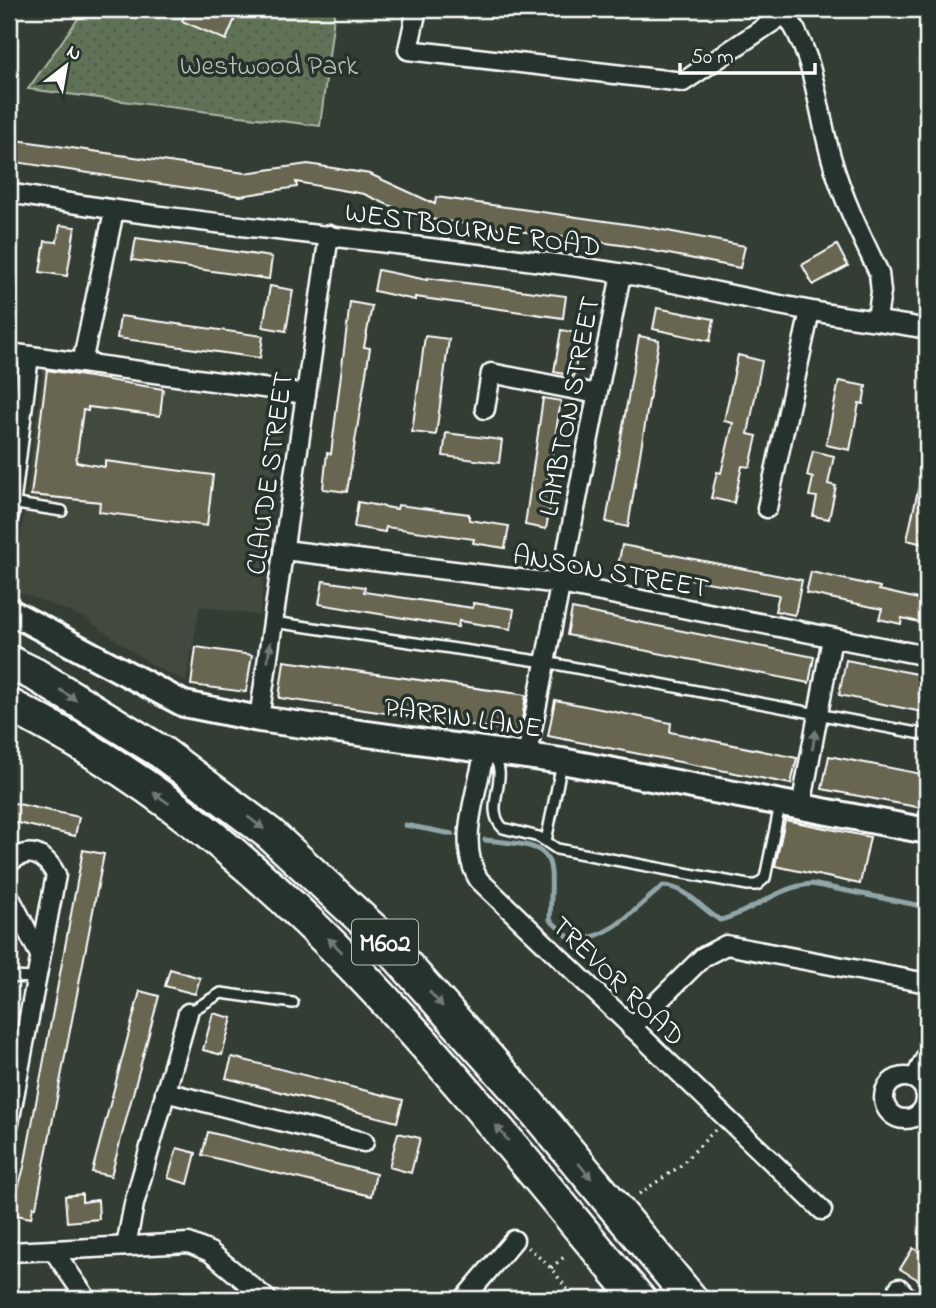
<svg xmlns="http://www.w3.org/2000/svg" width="936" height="1308" font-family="'Indie Flower',sans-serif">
<defs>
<pattern id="park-dots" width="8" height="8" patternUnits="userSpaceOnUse" patternTransform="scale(1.75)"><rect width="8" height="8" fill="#5f7255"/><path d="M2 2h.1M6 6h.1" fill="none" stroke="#53594f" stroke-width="1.8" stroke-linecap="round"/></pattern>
</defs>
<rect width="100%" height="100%" fill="#333d34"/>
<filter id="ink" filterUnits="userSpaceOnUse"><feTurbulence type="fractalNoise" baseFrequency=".0143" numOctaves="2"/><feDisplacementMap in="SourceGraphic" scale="14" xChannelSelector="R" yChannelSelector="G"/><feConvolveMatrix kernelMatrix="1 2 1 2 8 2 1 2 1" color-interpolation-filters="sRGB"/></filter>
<g filter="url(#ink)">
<polygon fill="#43493d" points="43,368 284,404 260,616 200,606 186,682 152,665 85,618 14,590"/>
<polygon fill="url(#park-dots)" stroke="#afb8aa" stroke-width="2" points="85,9 335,9 320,126 28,89"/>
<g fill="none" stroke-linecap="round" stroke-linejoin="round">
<g stroke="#91a6a9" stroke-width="5">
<polyline points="405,825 452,834"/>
<path d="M485 840C558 847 553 849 550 920L573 941C612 938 633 910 663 886 687 887 700 908 720 920 752 913 778 886 812 884L927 907"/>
</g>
</g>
<g fill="#686551" stroke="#fff" stroke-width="2">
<polygon points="187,9 239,9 226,40 182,21"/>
<polygon points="9,139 245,173 308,164 370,174 435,204 436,197 647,227 745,246 740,268 628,246 415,217 364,194 296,182 297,187 240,196 9,161"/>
<polygon points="60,225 75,227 67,276 40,272 45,241 57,242"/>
<polygon points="136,238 272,257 269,279 132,260"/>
<polygon points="837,245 848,266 813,285 802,265"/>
<polygon points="378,270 427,280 427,278 566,296 563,318 415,297 415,300 374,291"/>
<polygon points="270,286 293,290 286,331 263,327"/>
<polygon points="350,302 372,306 364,347 370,348 347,492 323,489 327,453 331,454"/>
<polygon points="657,308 714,319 710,341 653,329"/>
<polygon points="120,316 263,336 260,358 117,338"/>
<polygon points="561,330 581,334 574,376 554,372"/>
<polygon points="425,336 449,339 436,435 412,432"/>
<polygon points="639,336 659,340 628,527 606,522"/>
<polygon points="738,355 762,361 748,434 757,436 750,467 742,466 734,503 711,498 717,472 721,473 733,423 724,421"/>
<polygon points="47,370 163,389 160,416 88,407 88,411 83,410 76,462 105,467 105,461 213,475 207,526 99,512 100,502 31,495"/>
<polygon points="839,381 866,386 863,404 859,403 850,450 826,445"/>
<polygon points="543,398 561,401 547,484 554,485 546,529 525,525"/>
<polygon points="446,433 502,440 499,463 443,456"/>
<polygon points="813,451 834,456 828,484 836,486 829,519 813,516 817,497 809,496 813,478 807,476"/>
<polygon points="921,476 927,476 927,545 907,540"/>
<polygon points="358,502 397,509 398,505 469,514 469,520 509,526 505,548 473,543 474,539 386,527 385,532 354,527"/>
<polygon points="622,545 802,580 795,615 775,611 779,595 618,566"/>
<polygon points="811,572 880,587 879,590 927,601 927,624 902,618 901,624 879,619 882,609 806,593"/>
<polygon points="323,581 365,587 364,592 473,608 473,603 514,609 511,629 459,621 458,627 319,604"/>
<polygon points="572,609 814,657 809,683 567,635"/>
<polygon points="196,647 252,655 246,692 191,685"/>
<polygon points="846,660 927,676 927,713 839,695"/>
<polygon points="284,661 526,695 520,732 279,698"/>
<polygon points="555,700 671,723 670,732 797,758 791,784 548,736"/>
<polygon points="829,756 927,775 927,809 822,789"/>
<polygon points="9,802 79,817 75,836 9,821"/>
<polygon points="785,820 870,837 860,884 775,866"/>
<polygon points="83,850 104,854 36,1207 33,1207 31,1218 11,1214 24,1167"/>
<polygon points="170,969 200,978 195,994 165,986"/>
<polygon points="140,991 159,996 111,1176 92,1172"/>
<polygon points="213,1013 232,1018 222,1055 203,1050"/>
<polygon points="232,1057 403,1100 397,1122 226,1078"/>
<polygon points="208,1132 376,1174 371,1196 202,1155"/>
<polygon points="398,1133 420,1138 411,1173 389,1167"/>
<polygon points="177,1148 196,1153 188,1184 168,1178"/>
<polygon points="82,1194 82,1202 98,1200 99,1219 67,1222 65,1196"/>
<polygon points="913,1248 927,1257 927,1285 900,1269"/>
</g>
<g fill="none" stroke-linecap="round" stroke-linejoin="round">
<defs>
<g id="service">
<polyline points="10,503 62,511"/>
<polyline points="273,622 545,662 927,735"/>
<path d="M493 757C511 776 482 808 503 828L539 837 557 849 748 885H757L765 878 780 805"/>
<polyline points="546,841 562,763"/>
<polyline points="9,977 36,978"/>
<polyline points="188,1013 221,993 293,1003"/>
</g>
<g id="minor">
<polyline points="417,9 408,50 683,82 786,13"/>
<path d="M782 9C815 51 817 108 831 157 842 197 861 236 879 273L881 292 877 318"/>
<path d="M9 193C211 228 416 242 619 273 682 283 744 299 807 310 847 318 887 321 927 329"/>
<polyline points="9,353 306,394"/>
<polyline points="82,363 114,211"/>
<polyline points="485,409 491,373 597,394"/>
<polyline points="767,508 810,311"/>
<polyline points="9,515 29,356"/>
<polyline points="284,550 560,584 927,656"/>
<polyline points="259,719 329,235"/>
<path d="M485 748C479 789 455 842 479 880L822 1210"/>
<polyline points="527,755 621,274"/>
<polyline points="801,807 832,638"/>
<path d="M9 863C28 846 45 853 56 875L9 1123"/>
<polyline points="9,896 40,955"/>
<polyline points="631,1028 703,957 726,945 927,983"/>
<circle cx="905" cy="1098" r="21"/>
<polyline points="915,1078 927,1055"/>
<polyline points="165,1092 364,1142"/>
<polyline points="126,1246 134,1204 188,1013"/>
<polyline points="53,1250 189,1243 210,1252 267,1299"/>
<polyline points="9,1252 53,1250 87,1299"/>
<polyline points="899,1288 909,1299"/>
<polyline points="464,1299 514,1240"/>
</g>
<polyline id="secondary" points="9,611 184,704 259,719 562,761 927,831"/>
<g id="motorway">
<polyline points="9,662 36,675 161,752 270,834 378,934 524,1098 691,1299"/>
<path d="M9 705C281 840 449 1074 639 1299"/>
</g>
</defs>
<use href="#service" stroke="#fff" stroke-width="14"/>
<use href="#minor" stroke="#fff" stroke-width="23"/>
<use href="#secondary" stroke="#fff" stroke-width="30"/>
<use href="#motorway" stroke="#fff" stroke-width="37"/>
<g stroke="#fff" stroke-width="3.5" stroke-dasharray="2 5" stroke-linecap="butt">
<polyline points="639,1194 679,1167 715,1130"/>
<polyline points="528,1247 551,1268 575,1299"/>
<polyline points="551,1268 564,1257"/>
</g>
<use href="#service" stroke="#26332d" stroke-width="9"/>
<use href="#minor" stroke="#26332d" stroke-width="18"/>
<use href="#secondary" stroke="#26332d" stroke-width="24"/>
<use href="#motorway" stroke="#26332d" stroke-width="32"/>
</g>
<defs><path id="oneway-solid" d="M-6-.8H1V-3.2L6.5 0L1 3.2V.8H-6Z" transform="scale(1.75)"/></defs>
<g fill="#727a76">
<use href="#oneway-solid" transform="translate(269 652) rotate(-82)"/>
<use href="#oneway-solid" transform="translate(68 695) rotate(32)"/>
<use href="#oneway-solid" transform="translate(814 740) rotate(-80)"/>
<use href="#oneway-solid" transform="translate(161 798) rotate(-145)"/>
<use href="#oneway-solid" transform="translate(256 823) rotate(37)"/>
<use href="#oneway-solid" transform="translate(335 945) rotate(-135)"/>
<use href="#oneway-solid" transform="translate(436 999) rotate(48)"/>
<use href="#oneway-solid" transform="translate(502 1133) rotate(-129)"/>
<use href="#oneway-solid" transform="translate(585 1171) rotate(50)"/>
</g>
</g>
<g text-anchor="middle" stroke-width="7" stroke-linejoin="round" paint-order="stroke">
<rect fill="#26332d" stroke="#bec2c0" stroke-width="2" x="352" y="919.5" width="66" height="45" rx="5"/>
<g font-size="26" font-weight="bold" fill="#fff">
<text x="385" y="951">M602</text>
</g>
<g font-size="28" fill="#b7c0b2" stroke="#26332d">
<text x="269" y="74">Westwood Park</text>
</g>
<g font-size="28" fill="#fff" stroke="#26332d">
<text transform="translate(473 228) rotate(8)" y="10">WESTBOURNE ROAD</text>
<text transform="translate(568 406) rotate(-79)" y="10">LAMBTON STREET</text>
<text transform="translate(268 473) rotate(-82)" y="10">CLAUDE STREET</text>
<text transform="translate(611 570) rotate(10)" y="10">ANSON STREET</text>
<text transform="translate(463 716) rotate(8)" y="10">PARRIN LANE</text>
<text transform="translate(619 980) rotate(44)" y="10">TREVOR ROAD</text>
</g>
</g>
<rect width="936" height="1308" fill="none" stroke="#26332d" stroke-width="35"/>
<rect x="18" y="18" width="901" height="1273" fill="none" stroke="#fff" stroke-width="2.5" filter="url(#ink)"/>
<g transform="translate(66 66) rotate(31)" stroke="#26332d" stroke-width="5" paint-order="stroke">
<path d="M0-5L12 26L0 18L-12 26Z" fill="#ffffff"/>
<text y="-10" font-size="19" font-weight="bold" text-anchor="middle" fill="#ffffff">N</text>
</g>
<path d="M680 63v10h135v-10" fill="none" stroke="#ffffff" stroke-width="3.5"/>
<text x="691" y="63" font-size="21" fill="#ffffff" stroke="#26332d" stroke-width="5" paint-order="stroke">50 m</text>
</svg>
